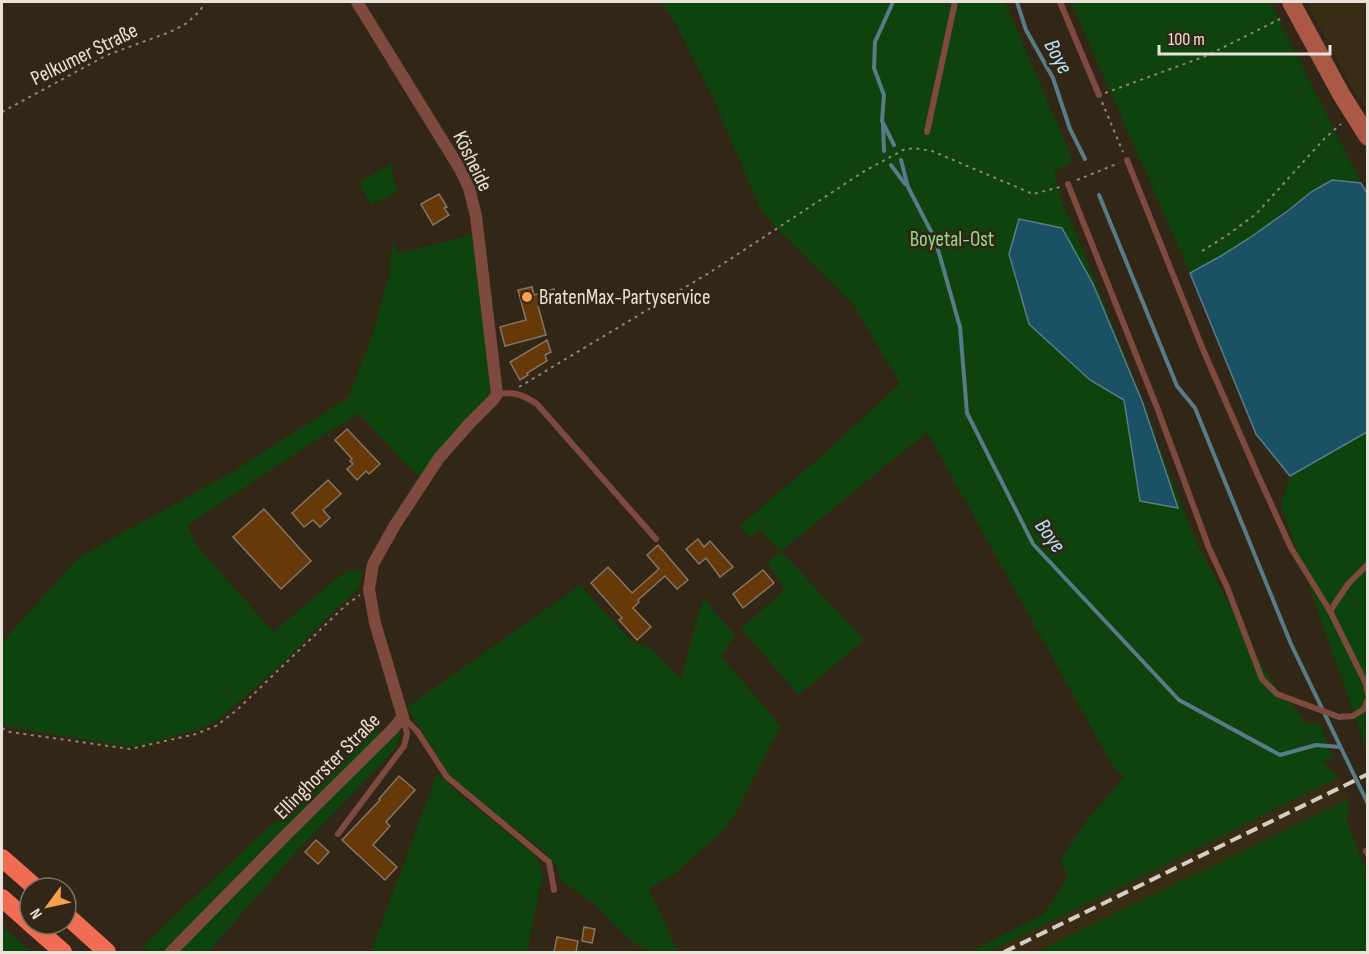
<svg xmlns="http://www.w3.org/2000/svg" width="1369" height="954" font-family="'Sofia Sans Condensed',sans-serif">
<rect width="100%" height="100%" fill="#322717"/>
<g fill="#392c15">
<polygon points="1307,2 1367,2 1367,109 1353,90"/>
<polygon points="1339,777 1349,799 1036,952 988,952 1143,876"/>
</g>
<g fill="#0e430e">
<polygon points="662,2 1005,2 1073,161 1054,172 1061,200 1073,226 1109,316 1196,542 1253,649 1275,687 1296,708 1304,723 1320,724 1333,759 1323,760 1328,768 1339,777 1143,876 988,952 970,952 1044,914 1068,876 1060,861 1090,816 1124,778 1111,763 927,432 781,551 864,640 799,695 741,629 784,590 779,579 767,563 781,551 760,530 749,537 740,526 825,453 900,384 854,305 779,231 760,208 713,98 675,23"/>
<polygon points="1071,2 1270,2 1361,183 1332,180 1311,192 1289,210 1248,239 1221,256 1190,273"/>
<path d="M393 163C391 173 393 181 398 191L371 205 359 182Z"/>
<polygon points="474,234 491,385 491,392 483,405 421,479 358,413 187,525 199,548 273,632 345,572 362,570 359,588 333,612 281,665 215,722 199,729 147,744 130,747 10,727 2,724 2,643 79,557 229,474 348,398 371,339 390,272 392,242 398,254"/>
<polygon points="1367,432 1367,751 1281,505 1290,476"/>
<polygon points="581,585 587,593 632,642 648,646 681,679 703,598 735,635 721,656 780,726 737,811 722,832 674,874 649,889 678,952 656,952 644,949 629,939 617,928 593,903 561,880 557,866 541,849 473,796 448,773 407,707"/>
<polygon points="375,727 388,738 395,731 400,732 401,734 396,748 295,853 208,952 150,952 143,946"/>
<polygon points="437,774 462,796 536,856 543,873 527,952 371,952"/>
<polygon points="1349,799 1347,822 1367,873 1367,952 1036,952"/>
<polygon points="2,927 32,952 2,952"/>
</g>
<g fill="#1a5164" stroke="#587c87" stroke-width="1.5">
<polygon points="1332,180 1361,183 1367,193 1367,432 1290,476 1256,434 1190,273 1221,256 1248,239 1289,210 1311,192"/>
<polygon points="1019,219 1062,228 1093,284 1142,401 1178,508 1140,501 1124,400 1090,380 1029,324 1009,254"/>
</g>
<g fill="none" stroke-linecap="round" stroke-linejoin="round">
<g stroke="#587c87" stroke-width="4">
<polyline points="893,2 875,42 874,68 884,95 882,121 894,145"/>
<polyline points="1017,2 1026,30 1053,78 1070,129 1085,159"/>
<polyline points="883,125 884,151"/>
<polyline points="901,160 908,187 935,239 960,327 967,413 1033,544 1179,700 1280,755 1316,745 1340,747"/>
<polyline points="891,165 905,184"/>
<polyline points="1099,195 1177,386 1195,408 1291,644 1368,804"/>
</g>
</g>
<g fill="#673909" stroke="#867465" stroke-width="1.5">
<polygon points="439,194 447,207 444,208 449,215 433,225 421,204"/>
<polygon points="532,287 534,295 554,289 557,301 538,306 546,335 505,346 500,327 526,320 518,290"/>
<polygon points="547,340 551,352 545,355 547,361 527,373 528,375 520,380 510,362"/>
<polygon points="347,429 380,464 369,474 366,471 357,480 347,469 353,464 350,461 352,459 335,440"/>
<polygon points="328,480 341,494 323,510 330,518 320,527 313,520 304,527 292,513"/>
<polygon points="264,509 311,561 281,589 233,537"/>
<polygon points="698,539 704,547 710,541 733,567 720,577 706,558 699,564 686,549"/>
<polygon points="658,545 688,580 677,589 665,576 638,600 639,602 633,608 651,627 637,640 619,620 622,618 591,583 608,567 632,593 659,569 647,555"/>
<polygon points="763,570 774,583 743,608 733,594"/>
<polygon points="399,776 415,790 386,822 390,826 373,845 397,867 385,880 342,840 380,800 379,799"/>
<polygon points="316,840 329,852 318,864 305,852"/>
<polygon points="584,927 595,929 592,943 582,941"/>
<polygon points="557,937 578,941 576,952 554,952"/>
</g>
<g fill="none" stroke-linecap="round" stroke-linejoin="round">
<g stroke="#8e8578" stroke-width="2" stroke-dasharray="3 4.5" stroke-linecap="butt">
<polyline points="1105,93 1206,56 1282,18"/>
<polyline points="1102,102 1123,152"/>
<polyline points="2,112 107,55 170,32 187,23 200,11 205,2"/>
<polyline points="1077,180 1119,163"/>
<polyline points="1202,251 1226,236 1256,214 1325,138 1341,124"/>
<polyline points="519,387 709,273 863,172 903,150 914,148 932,151 1033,194 1060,187"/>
<polyline points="2,728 10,732 130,749 196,734 216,726 237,710 346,605 360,595"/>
</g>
<g stroke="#7e493e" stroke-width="6">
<polyline points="1060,2 1099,95"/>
<polyline points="927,132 955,2"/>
<polyline points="1127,160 1204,352 1257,473 1291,548 1330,611 1366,684 1368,695"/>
<polyline points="1068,184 1158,410 1209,548 1227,587 1262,679 1277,694 1339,717 1353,716 1364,709 1368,699"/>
<path d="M497 394C515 392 522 394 537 404L656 539"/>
<polyline points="1330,611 1348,584 1368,564"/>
<polyline points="403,717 417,731 447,777 549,862 554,890"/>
<polyline points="338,834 404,746 407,734 403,717"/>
<polyline points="1366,851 1368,854"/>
</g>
<polyline stroke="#7e493e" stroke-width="12" points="171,952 286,835 392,730 403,717 375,623 369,589 373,564 395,525 439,458 469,424 493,400 497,394 476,216 469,188 460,169 357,2"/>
<polyline stroke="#ac5847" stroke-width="18" points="1291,2 1341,94 1368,137"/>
<g stroke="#f06d53" stroke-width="18">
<polyline points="2,858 36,888"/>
<polyline points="2,898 30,923"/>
<polyline points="66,915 107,952"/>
<polyline points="31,924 63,952"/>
</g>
<polyline stroke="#d5cec3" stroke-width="4" stroke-dasharray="12 6" stroke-linecap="butt" points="1004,952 1368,774"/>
</g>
<circle fill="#f8a04b" stroke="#322717" stroke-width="2" cx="527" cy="297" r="6"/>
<g text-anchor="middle" stroke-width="6" stroke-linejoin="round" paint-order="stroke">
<g font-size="21" fill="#e9e2d8" stroke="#322717">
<text transform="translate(84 54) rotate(-26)" y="7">Pelkumer Straße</text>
<text transform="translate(473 161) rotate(64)" y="7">Kösheide</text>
<text transform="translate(327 766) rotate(-45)" y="7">Ellinghorster Straße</text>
</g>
<g font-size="21" fill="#90de8b" stroke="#322717">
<text x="952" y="246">Boyetal-Ost</text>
</g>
<g font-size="21" fill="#e9e2d8" stroke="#322717" text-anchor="start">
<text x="539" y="304">BratenMax-Partyservice</text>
</g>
<g font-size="22" font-style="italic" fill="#b7e6f9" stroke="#322717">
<text transform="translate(1059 56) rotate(62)" y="8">Boye</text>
<text transform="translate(1051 535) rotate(54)" y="8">Boye</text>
</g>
</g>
<rect width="1369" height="954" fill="none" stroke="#e9e2d8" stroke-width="6"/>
<g transform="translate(48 906) rotate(237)"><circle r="28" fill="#322717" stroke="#7b7264" stroke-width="1.5"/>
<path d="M0-4.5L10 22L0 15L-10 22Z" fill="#f8a04b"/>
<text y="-9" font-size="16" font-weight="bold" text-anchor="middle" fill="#e9e2d8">N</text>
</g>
<path d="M1159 45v9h171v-9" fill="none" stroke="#e9e2d8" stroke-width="3"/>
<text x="1168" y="45" font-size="18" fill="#e9e2d8" stroke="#322717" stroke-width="4.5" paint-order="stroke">100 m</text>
</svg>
